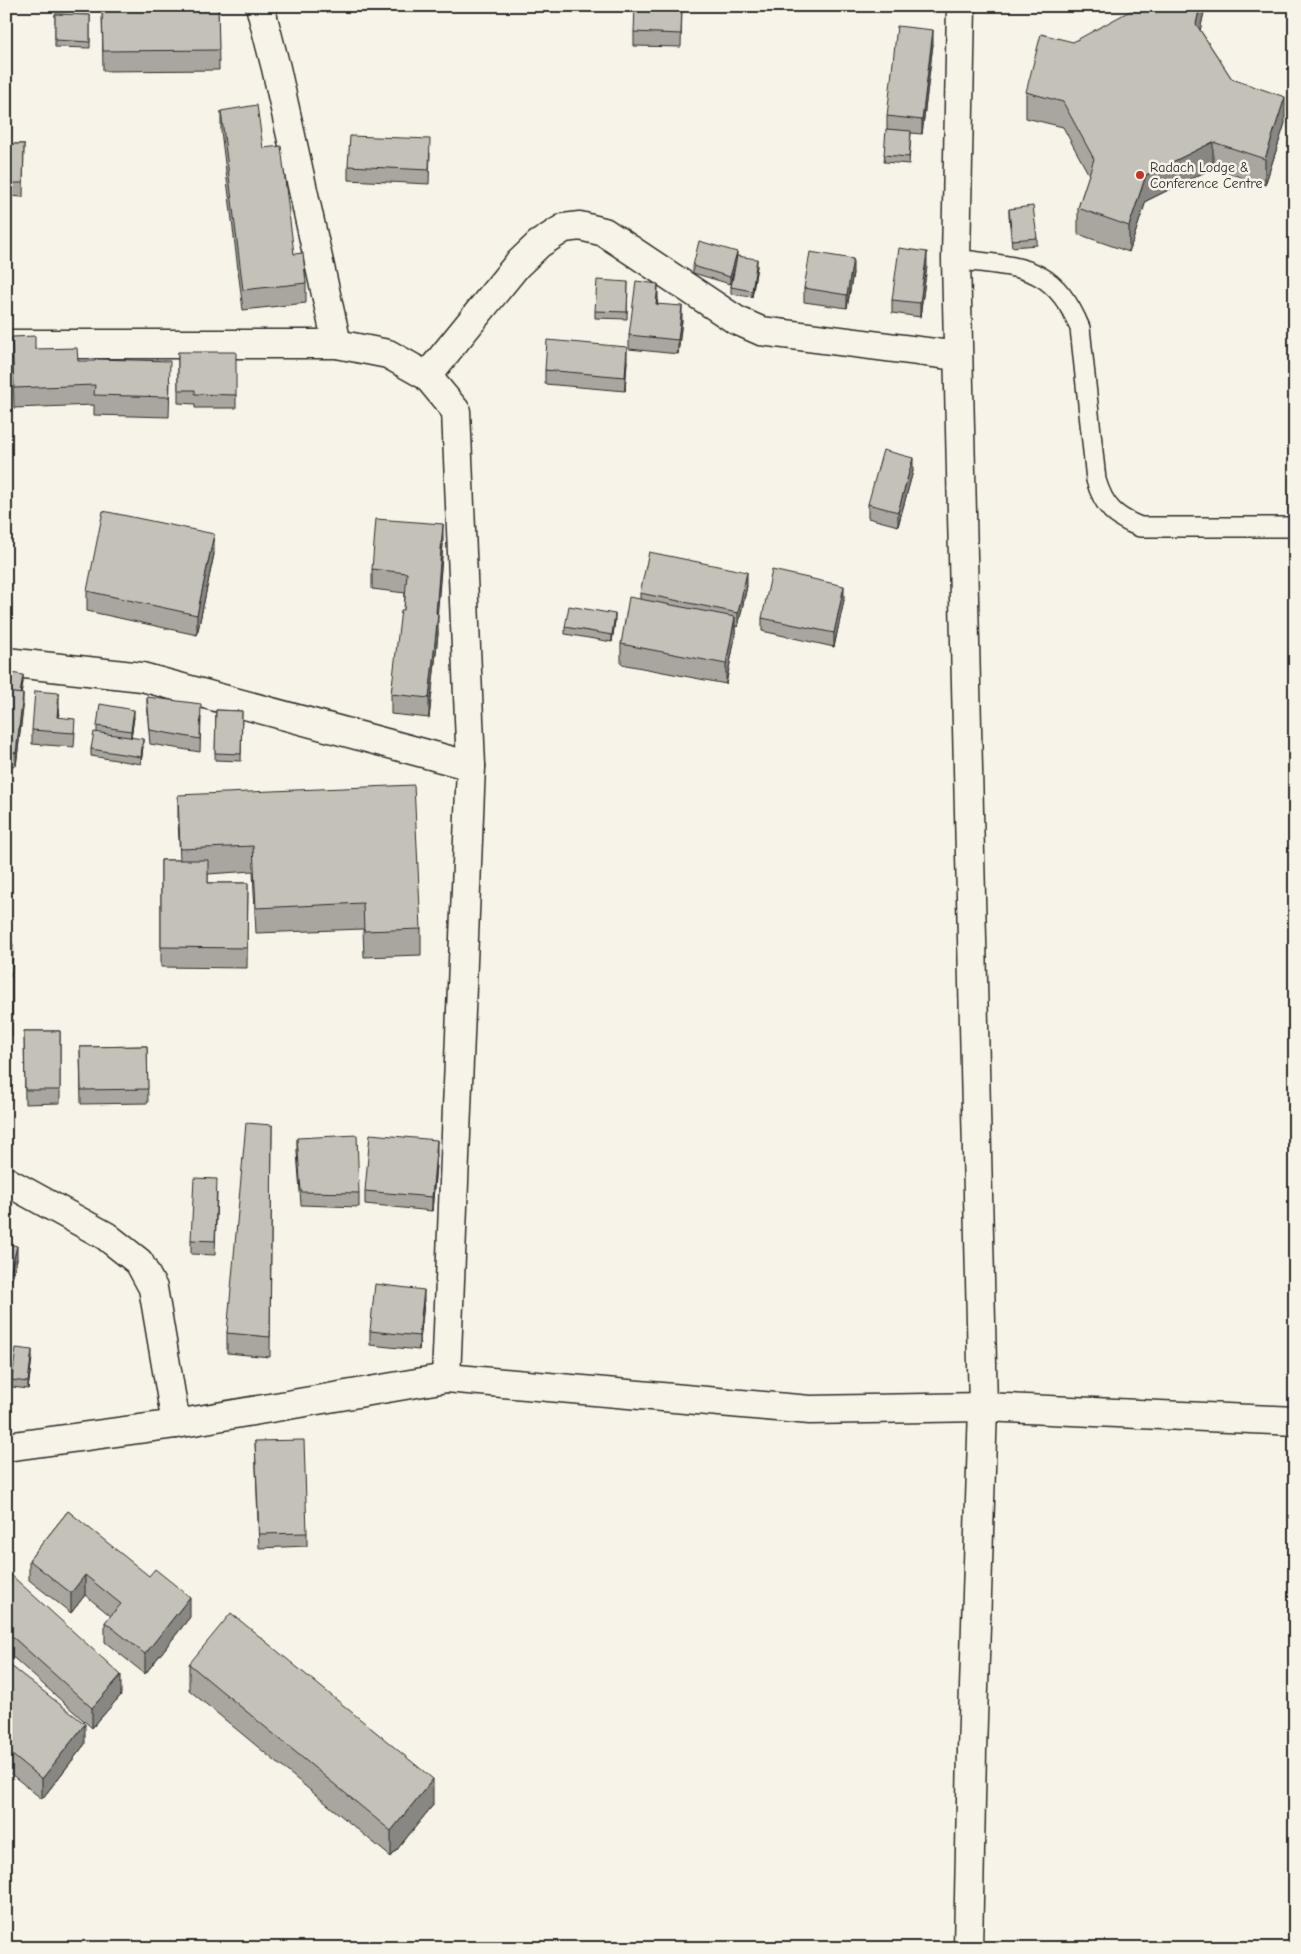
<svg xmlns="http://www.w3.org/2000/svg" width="1301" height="1954" font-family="'Comic Neue',sans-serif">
<rect width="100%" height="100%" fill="#f7f3e8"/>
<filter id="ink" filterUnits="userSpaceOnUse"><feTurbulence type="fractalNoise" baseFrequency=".02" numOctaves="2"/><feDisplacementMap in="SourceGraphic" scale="10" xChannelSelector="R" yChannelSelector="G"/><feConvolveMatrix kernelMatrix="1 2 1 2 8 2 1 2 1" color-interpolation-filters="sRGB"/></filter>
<g filter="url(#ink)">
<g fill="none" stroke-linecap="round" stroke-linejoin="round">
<defs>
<path id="lane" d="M956 259C1018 268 1053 262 1080 328L1096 480C1104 507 1115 517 1140 527H1295"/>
<g id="street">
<polyline points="260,6 276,68 337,344"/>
<polyline points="961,6 956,259 983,1407 972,1750 968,1948"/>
<polyline points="6,344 337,344 388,354 427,376 456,411 471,766 446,1378"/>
<polyline points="427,376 517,265 539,244 564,228 580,226 604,232 736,320 761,331 958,356"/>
<polyline points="6,662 142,677 471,766"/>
<polyline points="6,1181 106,1236 139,1262 153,1288 176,1424"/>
<polyline points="6,1447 176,1424 446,1378 810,1410 983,1407 1295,1421"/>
</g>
</defs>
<use href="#lane" stroke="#2b2b2b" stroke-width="22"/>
<use href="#street" stroke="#2b2b2b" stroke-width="31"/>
<use href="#lane" stroke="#f7f3e8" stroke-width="19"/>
<use href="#street" stroke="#f7f3e8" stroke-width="28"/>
</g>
<g fill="#a9a69f" stroke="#2b2b2b">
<polygon points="102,6 218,6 219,70 103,71"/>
<polygon points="682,6 681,47 634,46 634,32"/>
<polygon points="1204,6 1204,12 1200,30 1232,79 1285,123 1265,185 1213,168 1146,201 1129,252 1078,234 1078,208 1089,175 1063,127 1026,118 1026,92 1073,42"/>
<polygon points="55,14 90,15 90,48 55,47"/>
<polygon points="933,44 922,134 911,133 909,164 884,162 887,129 887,116"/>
<polygon points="221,111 263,148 294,254 306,283 306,303 243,310 221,131"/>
<polygon points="6,144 24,144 23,197 6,196"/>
<polygon points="430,153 429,184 348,180 348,166"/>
<polygon points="1009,209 1037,238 1037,245 1012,247 1009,216"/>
<polygon points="737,256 757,266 752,297 731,294 731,287 734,268 730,284 693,273 693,266"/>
<polygon points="927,266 920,317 892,313 892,300"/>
<polygon points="853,273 847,308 804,302 804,288"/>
<polygon points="628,282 627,319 595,318 595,311"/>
<polygon points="658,297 657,304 682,320 678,354 629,349 629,335"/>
<polygon points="12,337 35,349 78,361 170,381 169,417 94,415 94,405 14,408"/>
<polygon points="178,352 236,395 236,408 195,408 195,404 178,403"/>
<polygon points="627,361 625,391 545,384 545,370"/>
<polygon points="913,471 898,526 868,518 868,504"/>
<polygon points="443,544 437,614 438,634 429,718 391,714 391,694 404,610 405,593 372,589 372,569"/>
<polygon points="214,554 197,635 87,611 87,591"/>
<polygon points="747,586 738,627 735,626 735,637 726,684 621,664 621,644 640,599 640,593"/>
<polygon points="844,600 834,647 762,631 762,618"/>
<polygon points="615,621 612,642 565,634 565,627"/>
<polygon points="6,672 23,682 21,694 23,708 16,766 6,765"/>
<polygon points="147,697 201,717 200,752 150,744 147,711"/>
<polygon points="59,707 59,717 75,732 74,747 32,744 32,730"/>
<polygon points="216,710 242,711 241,761 215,760"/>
<polygon points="134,717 131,737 143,746 141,764 91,756 91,749 97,732 97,726"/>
<polygon points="178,795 421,929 421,955 364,957 363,929 256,933 253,871 208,874 208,883 248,883 247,968 161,967 161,860 180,860 178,821"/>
<polygon points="6,944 13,944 12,980 12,1036 6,1036"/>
<polygon points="24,1031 60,1031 60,1103 25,1104"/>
<polygon points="147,1046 148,1103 81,1104 80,1047"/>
<polygon points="272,1125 270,1357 227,1353 227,1333"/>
<polygon points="297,1138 359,1193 359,1207 301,1205 297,1152"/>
<polygon points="437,1154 432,1211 365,1204 365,1191"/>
<polygon points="217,1193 215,1255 191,1254 191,1240"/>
<polygon points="6,1243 17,1259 10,1286 6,1285"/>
<polygon points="424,1303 419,1350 370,1345 370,1331"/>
<polygon points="32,1357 28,1389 12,1387 12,1380"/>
<polygon points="255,1441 307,1533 307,1546 259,1548"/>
<polygon points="68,1511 190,1617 145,1674 105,1642 105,1622 111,1616 85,1595 71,1613 29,1580 29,1560"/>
<polygon points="6,1580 121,1695 92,1728 6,1651"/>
<polygon points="6,1662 85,1744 42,1799 6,1770"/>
<polygon points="189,1664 433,1805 391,1857 189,1690"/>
</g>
<g fill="#898782" stroke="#2b2b2b">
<polygon points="1200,6 1204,6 1204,12 1196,50 1196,24"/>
<polygon points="933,30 933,44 922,134 922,120"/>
<polygon points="1285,97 1285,123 1265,185 1265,159"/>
<polygon points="1213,142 1213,168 1146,201 1129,252 1129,226 1146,175"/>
<polygon points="737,252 737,259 730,284 730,277"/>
<polygon points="927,252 927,266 920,317 920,303"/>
<polygon points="757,259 757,266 752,297 752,291"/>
<polygon points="853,259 853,273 847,308 847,295"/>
<polygon points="658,284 658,297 656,317 656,304"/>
<polygon points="682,306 682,320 678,354 678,340"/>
<polygon points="627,347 627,361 625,391 625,377"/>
<polygon points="913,458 913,471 898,526 898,512"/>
<polygon points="443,524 443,544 436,633 436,613"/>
<polygon points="214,534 214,554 197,635 197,615"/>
<polygon points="747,572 747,586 738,627 738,613"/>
<polygon points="844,586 844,600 834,647 834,633"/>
<polygon points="438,614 438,634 429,718 429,698"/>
<polygon points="615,614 615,621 612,642 612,635"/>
<polygon points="735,617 735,637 726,684 726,664"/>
<polygon points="23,675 23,682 20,703 20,696"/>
<polygon points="59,693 59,707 57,731 57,717"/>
<polygon points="23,694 23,708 16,766 16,753"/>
<polygon points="134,710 134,717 131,738 131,731"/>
<polygon points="143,739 143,746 141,764 141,757"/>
<polygon points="437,1140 437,1154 432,1211 432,1197"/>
<polygon points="17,1246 17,1259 10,1286 10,1273"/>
<polygon points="424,1290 424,1303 419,1350 419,1336"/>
<polygon points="32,1350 32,1357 28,1389 28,1382"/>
<polygon points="85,1575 85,1595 71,1613 71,1593"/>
<polygon points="190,1597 190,1617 145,1674 145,1654"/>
<polygon points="121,1675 121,1695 92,1728 92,1708"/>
<polygon points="85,1724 85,1744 42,1799 42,1779"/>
<polygon points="433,1779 433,1805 391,1857 391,1831"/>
</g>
<g fill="#c4c1b9" stroke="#2b2b2b">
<polygon points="102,6 218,6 219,50 103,51"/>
<polygon points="635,6 682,6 681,34 634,32"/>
<polygon points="1139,6 1200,6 1196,24 1232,79 1285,97 1265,159 1213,142 1146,175 1129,226 1078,208 1094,159 1063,102 1026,92 1041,34 1073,42"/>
<polygon points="55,14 90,15 90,42 55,40"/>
<polygon points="897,26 933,30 922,120 887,116"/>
<polygon points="257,105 263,148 281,146 294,254 303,253 306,283 243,290 221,111"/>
<polygon points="886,129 911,131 909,157 884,155"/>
<polygon points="350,136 430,139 429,170 348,166"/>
<polygon points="6,144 24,144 23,183 6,183"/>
<polygon points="1033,206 1037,238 1012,240 1009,209"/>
<polygon points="699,241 737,252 730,277 693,266"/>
<polygon points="899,248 927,252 920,303 892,300"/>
<polygon points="810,252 853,259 847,295 804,288"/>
<polygon points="737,256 757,259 752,291 731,287"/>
<polygon points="597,280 628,282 627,312 595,311"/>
<polygon points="636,281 658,284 656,304 682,306 678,340 629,335"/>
<polygon points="35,336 35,349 77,348 78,361 95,361 95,359 170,361 169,397 94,395 95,385 14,388 12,337"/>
<polygon points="547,340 627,347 625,377 545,370"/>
<polygon points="178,352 236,352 236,395 195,394 195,390 178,390"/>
<polygon points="883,450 913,458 898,512 868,504"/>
<polygon points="103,511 214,534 197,615 87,591"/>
<polygon points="376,519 443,524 436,613 438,614 429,698 391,694 401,610 404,610 407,573 372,569"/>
<polygon points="649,552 747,572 738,613 640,593"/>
<polygon points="772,570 844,586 834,633 762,618"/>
<polygon points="629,597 735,617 726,664 621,644"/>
<polygon points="569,606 615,614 612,635 565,627"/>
<polygon points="6,672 23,675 20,694 6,692"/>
<polygon points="35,691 59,693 57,717 75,719 74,733 32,730"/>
<polygon points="6,692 23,694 16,753 6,751"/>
<polygon points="147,697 201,704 200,739 150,730"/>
<polygon points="100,704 134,710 131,731 97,726"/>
<polygon points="216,710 242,711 241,754 215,753"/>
<polygon points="94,732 143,739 141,757 91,749"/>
<polygon points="414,785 421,929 364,931 363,903 256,908 253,846 180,849 178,795"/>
<polygon points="161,860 208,860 208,883 248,883 247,948 161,947"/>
<polygon points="6,944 13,944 12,973 6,973"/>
<rect x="6" y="976" width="6" height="46"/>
<polygon points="24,1031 60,1031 60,1090 25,1090"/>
<polygon points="147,1046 148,1089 81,1090 80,1047"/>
<polygon points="246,1123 272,1125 270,1337 227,1333"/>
<polygon points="370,1134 437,1140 432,1197 365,1191"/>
<polygon points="357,1135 359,1193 301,1192 297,1138"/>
<polygon points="194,1178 217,1179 215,1241 191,1240"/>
<polygon points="6,1243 17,1246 10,1273 6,1272"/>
<polygon points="375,1284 424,1290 419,1336 370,1331"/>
<polygon points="16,1348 32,1350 28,1382 12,1380"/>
<polygon points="304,1440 307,1533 259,1534 255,1441"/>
<polygon points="68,1511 149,1576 155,1569 190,1597 145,1654 105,1622 121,1604 85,1575 71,1593 29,1560"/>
<polygon points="11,1575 121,1675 92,1708 6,1631 6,1580"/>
<polygon points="231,1613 433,1779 391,1831 189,1664"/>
<polygon points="6,1662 85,1724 42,1779 6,1750"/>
</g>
</g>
<circle fill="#c8321e" stroke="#f7f3e8" stroke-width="2" cx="1140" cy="175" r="5"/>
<g text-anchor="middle" stroke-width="5" stroke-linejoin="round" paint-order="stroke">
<g font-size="14" fill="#2b2b2b" stroke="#f7f3e8" text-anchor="start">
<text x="1150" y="172">Radach Lodge &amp;<tspan x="1150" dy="16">Conference Centre</tspan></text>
</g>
</g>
<rect width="1301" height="1954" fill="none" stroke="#f7f3e8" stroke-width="25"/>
<rect x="12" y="12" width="1276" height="1929" fill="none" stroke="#2b2b2b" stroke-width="2" filter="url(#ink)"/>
</svg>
